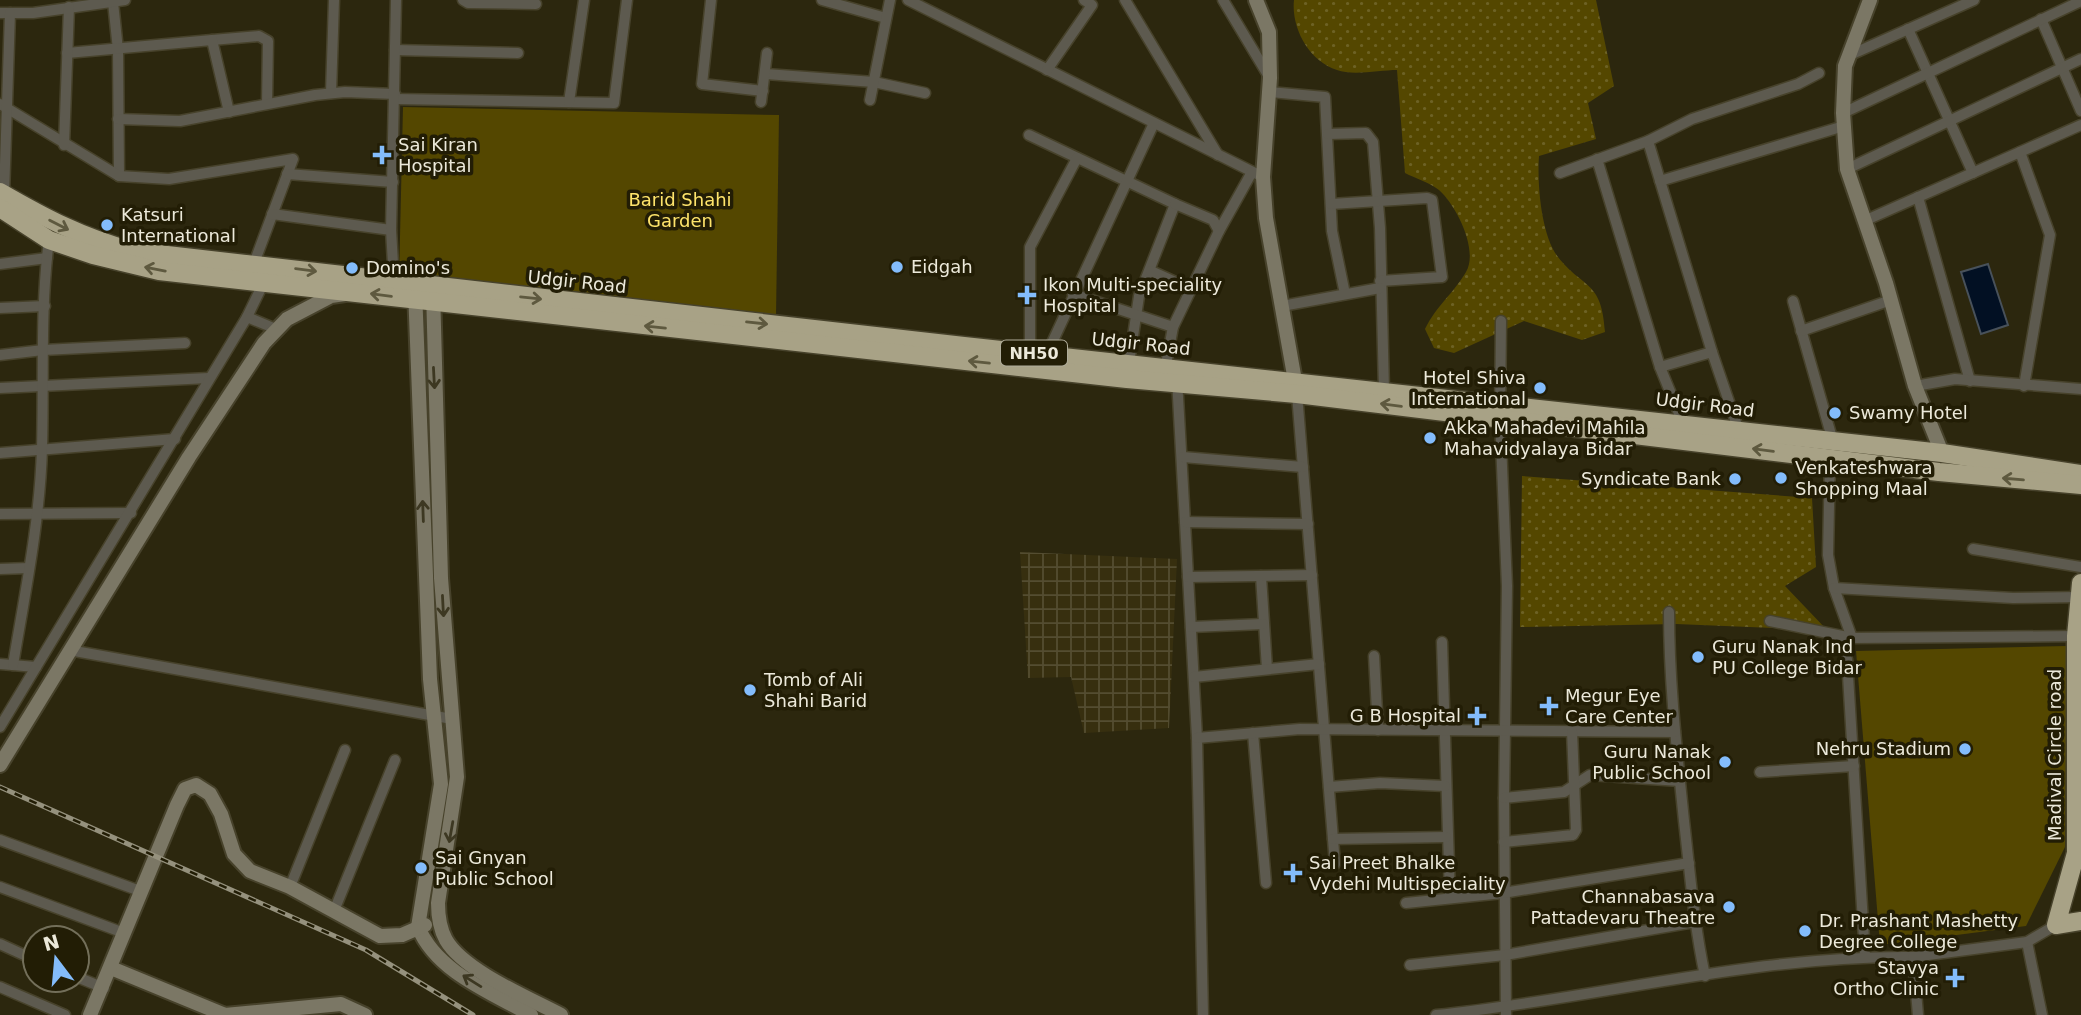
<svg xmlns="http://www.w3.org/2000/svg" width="2081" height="1015" font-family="'DejaVu Sans',sans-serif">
<defs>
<pattern id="industrial-grid" width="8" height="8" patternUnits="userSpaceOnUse" patternTransform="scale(1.75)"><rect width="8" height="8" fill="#372f0f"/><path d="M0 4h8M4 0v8" fill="none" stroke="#544d31"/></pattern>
<pattern id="grass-dots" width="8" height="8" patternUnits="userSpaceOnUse" patternTransform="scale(1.75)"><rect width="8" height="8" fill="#544700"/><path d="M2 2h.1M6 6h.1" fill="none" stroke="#6d6225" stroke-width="1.8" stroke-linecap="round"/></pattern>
</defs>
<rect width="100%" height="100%" fill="#2c270e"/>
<polygon fill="url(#industrial-grid)" points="1020,552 1177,559 1169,728 1084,733 1071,677 1028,678"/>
<g fill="url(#grass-dots)">
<path d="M1294 0H1596L1614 86 1588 103 1596 139 1539 156C1537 183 1541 235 1558 257 1583 289 1602 280 1605 332L1582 340 1524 321 1454 353 1434 348 1425 329C1437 305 1453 294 1466 272 1479 250 1456 205 1439 190 1430 183 1415 178 1405 173L1397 70C1380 70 1353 76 1337 70 1309 61 1291 28 1294 0Z"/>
<polygon points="1522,476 1812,498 1816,567 1785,586 1827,630 1676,624 1520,627"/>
</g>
<g fill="#544700">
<polygon points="403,107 779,115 776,316 399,280"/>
<polygon points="2067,646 2065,847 2026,926 1880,945 1856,651"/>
</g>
<polygon fill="#021023" stroke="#48515a" stroke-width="2" points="1988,264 2008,325 1981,334 1961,272"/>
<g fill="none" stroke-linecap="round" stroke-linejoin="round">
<defs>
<g id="street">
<polyline points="463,0 468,3 536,4"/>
<polyline points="711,0 702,84 763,91"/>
<polyline points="822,0 886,18"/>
<polyline points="908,0 1263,177"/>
<polyline points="1125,0 1218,155"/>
<polyline points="1223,0 1268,75"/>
<polyline points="113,2 118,50 119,176"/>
<polyline points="0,13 33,13 125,0"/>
<polyline points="2041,19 2081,111"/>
<polyline points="1908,29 1973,173"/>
<polyline points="212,40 259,36 268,41 267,104"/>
<polyline points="395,50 518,53"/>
<polyline points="67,53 212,40 229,112"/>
<polyline points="1850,55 1974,0"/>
<polyline points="1047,70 1092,5 1084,0"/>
<polyline points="766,74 874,82 925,93"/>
<polyline points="1269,92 1325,97 1332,231 1345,294"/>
<polyline points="331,93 334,0"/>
<polyline points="395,99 614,103 627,0"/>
<polyline points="870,100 890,0"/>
<polyline points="569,102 584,0"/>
<polyline points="761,102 767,53"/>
<polyline points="0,104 119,176 169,179 293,159 253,266"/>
<polyline points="1843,113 2081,1"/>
<polyline points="118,119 180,121 315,95 345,92 395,94"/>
<polyline points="1328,134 1366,133 1373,142 1380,228 1384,390"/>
<polyline points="1029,135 1175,204 1139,296 1129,363"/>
<polyline points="1648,141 1712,352"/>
<polyline points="64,145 69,7"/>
<polyline points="2020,152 2050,235 2024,386"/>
<polyline points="1597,159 1660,367 1685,428"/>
<polyline points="1847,169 2081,59"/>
<polyline points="1560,173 1648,141 1692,119 1798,84 1819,73"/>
<polyline points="287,174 393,182"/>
<polyline points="1660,181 1844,126"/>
<polyline points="4,195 10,13"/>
<polyline points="1918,197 1970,381"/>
<polyline points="1175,204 1213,220 1219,231"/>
<polyline points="1331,204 1427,198 1432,200 1442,277 1380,281"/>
<polyline points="272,214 391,230"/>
<polyline points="1864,221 2081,125"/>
<polyline points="0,264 47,258"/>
<polyline points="1151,271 1191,289"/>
<polyline points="394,281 391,230 396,0"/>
<polyline points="1073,294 1173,327"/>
<polyline points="1793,301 1834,445"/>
<polyline points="1282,306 1380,288"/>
<polyline points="0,308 45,306"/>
<polyline points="247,317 264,282"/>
<polyline points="1501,321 1500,418 1507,586 1504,798 1506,1015"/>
<polyline points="1801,331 1891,300"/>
<polyline points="0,355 43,350 185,343"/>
<polyline points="1030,356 1030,247 1077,158"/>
<polyline points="1045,358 1154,123"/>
<polyline points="1660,367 1712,352 1739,431"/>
<polyline points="1165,370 1173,327 1219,231 1252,172"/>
<polyline points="1177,379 1197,738 1203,1015"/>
<polyline points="1915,386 1955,379 2081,389"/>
<polyline points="0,388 209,378"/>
<polyline points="1297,394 1335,864"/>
<polyline points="0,453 175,439"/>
<polyline points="1183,457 1303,467"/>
<polyline points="1830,458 1828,555 1834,588 1852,638"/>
<polyline points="0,514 131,513"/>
<polyline points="1185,522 1308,524"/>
<polyline points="1973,549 2081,567"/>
<polyline points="0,569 29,568"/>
<polyline points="1261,576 1267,669"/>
<polyline points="1188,577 1312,575"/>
<polyline points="1834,588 2013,598 2079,597"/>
<path d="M1669 612C1669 682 1677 752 1684 821 1690 873 1694 924 1705 976"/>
<polyline points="1770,621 1852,638 2076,636"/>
<polyline points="1191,627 1263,624"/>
<polyline points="1442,642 1450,897"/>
<polyline points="69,650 452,719"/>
<polyline points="1374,656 1378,730"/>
<polyline points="1847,659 1865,956"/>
<polyline points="0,664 36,667"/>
<path d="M13 665C25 593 40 521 42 448 44 379 40 309 49 240"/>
<polyline points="1194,677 1319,664"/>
<polyline points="0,727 247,317 276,329"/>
<polyline points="1253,733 1266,883"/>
<polyline points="1197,738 1300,729 1675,732"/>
<polyline points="1760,772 1854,766"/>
<polyline points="1329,787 1380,783 1445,786"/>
<polyline points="1504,798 1564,792 1590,775 1680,781"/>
<polyline points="1333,839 1446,837"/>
<polyline points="0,840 140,891"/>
<polyline points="1504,842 1573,835 1576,830 1572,731"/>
<polyline points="0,887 124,933"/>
<polyline points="290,887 345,750"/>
<polyline points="1406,903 1503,893 1689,863"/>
<polyline points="334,911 395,760"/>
<polyline points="2027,942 2042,1015"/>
<polyline points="0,944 35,960"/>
<polyline points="1410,965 1505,955 1694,922"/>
<polyline points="77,977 104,988"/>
<polyline points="0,987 65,1015"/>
<path d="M1436 1015C1595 999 1753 955 1913 957"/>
<polyline points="1918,1015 1913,957 2027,942 2056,925"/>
</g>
<g id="secondary">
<polyline points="1256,0 1269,32 1270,78 1263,177 1266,218 1297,392"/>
<polyline points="1870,0 1845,66 1843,113 1847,169 1886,283 1915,386 1942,453"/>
<path d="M415 290 430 679 441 784 418 927C437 972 490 992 531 1015"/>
<path d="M433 291 441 578 457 777 438 903C438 916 440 929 446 940 464 971 529 998 561 1015"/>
<polyline points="0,765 189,457 264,343 287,319 331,296 345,294"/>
<polyline points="111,968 225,1015 341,1004 365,1015"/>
<polyline points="90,1015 177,805 185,789 196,785 210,794 221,814 234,854 250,871 290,887 380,936 402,935 425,925"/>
</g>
<g id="highway">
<path d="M0 192C45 218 81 237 132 251L964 346 1942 453 2081 474"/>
<polyline points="0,208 49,240 93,255 159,271 1127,379 1297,394 1939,472 2081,485"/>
<polyline points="2081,583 2076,636 2076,853 2056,925 2081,921"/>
</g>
</defs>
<use href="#street" stroke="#47422b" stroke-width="13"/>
<use href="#secondary" stroke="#47422b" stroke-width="18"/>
<use href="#highway" stroke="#47422b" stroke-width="21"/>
<use href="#street" stroke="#5d5a4f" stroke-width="10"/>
<use href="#secondary" stroke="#7b7765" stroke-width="14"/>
<use href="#highway" stroke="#a8a286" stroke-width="18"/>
<defs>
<polyline id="rail" points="0,787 366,950 473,1015"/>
</defs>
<use href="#rail" stroke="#95917d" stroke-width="5"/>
<use href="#rail" stroke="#221d05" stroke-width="2.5" stroke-dasharray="8" stroke-linecap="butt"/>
</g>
<defs><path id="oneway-shaft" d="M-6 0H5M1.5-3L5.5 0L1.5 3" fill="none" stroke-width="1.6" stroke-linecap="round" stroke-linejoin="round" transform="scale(1.75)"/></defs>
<g stroke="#5e593f">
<use href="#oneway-shaft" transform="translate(59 225) rotate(27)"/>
<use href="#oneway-shaft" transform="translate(155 269) rotate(-169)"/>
<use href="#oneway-shaft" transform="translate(306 270) rotate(7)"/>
<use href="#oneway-shaft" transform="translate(381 295) rotate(-173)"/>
<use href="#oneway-shaft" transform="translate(531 298) rotate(6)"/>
<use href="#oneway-shaft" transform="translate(757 323) rotate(6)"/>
<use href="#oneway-shaft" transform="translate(655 327) rotate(-174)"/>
<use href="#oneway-shaft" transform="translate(979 362) rotate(-174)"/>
<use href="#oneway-shaft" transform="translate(1391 405) rotate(-173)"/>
<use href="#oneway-shaft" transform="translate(1763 450) rotate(-173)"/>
<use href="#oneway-shaft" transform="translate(2013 479) rotate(-175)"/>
</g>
<g stroke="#3d3822">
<use href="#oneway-shaft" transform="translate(434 378) rotate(87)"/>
<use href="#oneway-shaft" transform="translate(423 511) rotate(-92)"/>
<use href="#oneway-shaft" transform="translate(443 606) rotate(87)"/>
<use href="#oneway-shaft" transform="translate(451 832) rotate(100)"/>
<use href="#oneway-shaft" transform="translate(472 981) rotate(-148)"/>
</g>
<g fill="#83bcfb" stroke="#221d05" stroke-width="2.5">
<path d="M378.5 144.5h7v7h7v7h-7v7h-7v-7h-7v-7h7z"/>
<circle cx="107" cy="225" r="7"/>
<circle cx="897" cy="267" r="7"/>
<circle cx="352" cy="268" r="7"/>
<path d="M1023.5 284.5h7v7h7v7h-7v7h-7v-7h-7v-7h7z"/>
<circle cx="1540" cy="388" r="7"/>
<circle cx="1835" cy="413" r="7"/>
<circle cx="1430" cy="438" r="7"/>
<circle cx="1781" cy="478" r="7"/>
<circle cx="1735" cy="479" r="7"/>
<circle cx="1698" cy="657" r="7"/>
<circle cx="750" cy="690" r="7"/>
<path d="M1545.5 695.5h7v7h7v7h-7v7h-7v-7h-7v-7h7z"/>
<path d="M1473.5 705.5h7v7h7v7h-7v7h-7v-7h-7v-7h7z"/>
<circle cx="1965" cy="749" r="7"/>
<circle cx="1725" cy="762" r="7"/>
<circle cx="421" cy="868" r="7"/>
<path d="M1289.5 862.5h7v7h7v7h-7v7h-7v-7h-7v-7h7z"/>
<circle cx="1729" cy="907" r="7"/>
<circle cx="1805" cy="931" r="7"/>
<path d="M1951.5 967.5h7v7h7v7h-7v7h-7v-7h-7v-7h7z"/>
</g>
<g text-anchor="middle" stroke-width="7" stroke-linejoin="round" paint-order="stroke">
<rect fill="#221d05" stroke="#afac9a" stroke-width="2" x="1001" y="340.5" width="66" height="25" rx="5"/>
<g font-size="16" font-weight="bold" fill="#ece9da">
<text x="1034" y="359">NH50</text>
</g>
<g font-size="18" fill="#ece9da" stroke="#221d05" text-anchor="start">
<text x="398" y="151">Sai Kiran<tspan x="398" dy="21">Hospital</tspan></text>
<text x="121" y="221">Katsuri<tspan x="121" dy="21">International</tspan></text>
<text x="911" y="273">Eidgah</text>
<text x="366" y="274">Domino's</text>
<text x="1043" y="291">Ikon Multi-speciality<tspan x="1043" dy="21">Hospital</tspan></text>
<text x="1526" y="384" text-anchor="end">Hotel Shiva<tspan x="1526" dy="21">International</tspan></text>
<text x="1849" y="419">Swamy Hotel</text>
<text x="1444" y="434">Akka Mahadevi Mahila<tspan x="1444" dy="21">Mahavidyalaya Bidar</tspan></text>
<text x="1795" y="474">Venkateshwara<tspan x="1795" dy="21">Shopping Maal</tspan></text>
<text x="1721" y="485" text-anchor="end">Syndicate Bank</text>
<text x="1712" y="653">Guru Nanak Ind<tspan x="1712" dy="21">PU College Bidar</tspan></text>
<text x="764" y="686">Tomb of Ali<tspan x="764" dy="21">Shahi Barid</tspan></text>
<text x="1565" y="702">Megur Eye<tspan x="1565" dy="21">Care Center</tspan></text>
<text x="1461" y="722" text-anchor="end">G B Hospital</text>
<text x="1951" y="755" text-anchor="end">Nehru Stadium</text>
<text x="1711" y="758" text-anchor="end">Guru Nanak<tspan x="1711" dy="21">Public School</tspan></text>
<text x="435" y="864">Sai Gnyan<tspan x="435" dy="21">Public School</tspan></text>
<text x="1309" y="869">Sai Preet Bhalke<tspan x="1309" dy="21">Vydehi Multispeciality</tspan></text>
<text x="1715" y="903" text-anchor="end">Channabasava<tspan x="1715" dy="21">Pattadevaru Theatre</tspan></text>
<text x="1819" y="927">Dr. Prashant Mashetty<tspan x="1819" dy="21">Degree College</tspan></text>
<text x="1939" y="974" text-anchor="end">Stavya<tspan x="1939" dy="21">Ortho Clinic</tspan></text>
</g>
<g font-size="18" fill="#fee46b" stroke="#221d05">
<text x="680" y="206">Barid Shahi<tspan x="680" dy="21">Garden</tspan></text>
</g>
<g font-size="18" fill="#ece9da" stroke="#221d05">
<text transform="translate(577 282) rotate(6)" y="6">Udgir Road</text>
<text transform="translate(1141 344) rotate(6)" y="6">Udgir Road</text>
<text transform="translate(1705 405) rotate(7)" y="6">Udgir Road</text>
<text transform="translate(2055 755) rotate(-90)" y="6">Madival Circle road</text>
</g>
</g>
<g transform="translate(56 959) rotate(344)"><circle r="33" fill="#221d05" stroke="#736f5a" stroke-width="2"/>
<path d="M0-5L12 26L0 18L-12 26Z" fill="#83bcfb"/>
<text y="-10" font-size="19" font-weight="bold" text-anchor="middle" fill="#ece9da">N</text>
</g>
</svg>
